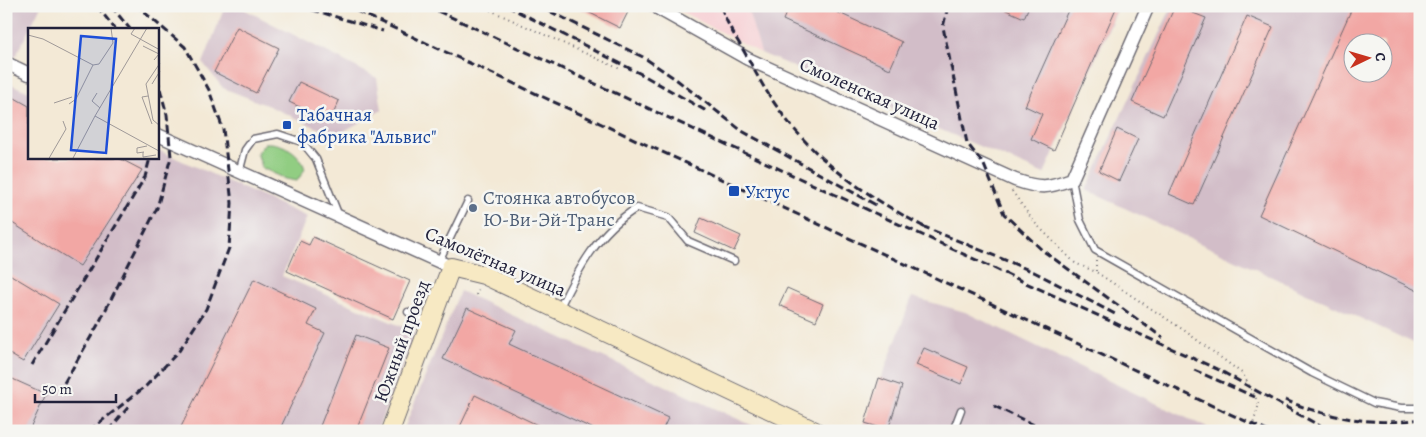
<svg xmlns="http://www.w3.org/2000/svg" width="1426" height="437" font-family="Alegreya,serif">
<rect width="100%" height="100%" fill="#f6f6f2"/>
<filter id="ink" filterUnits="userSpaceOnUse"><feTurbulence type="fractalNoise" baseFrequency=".02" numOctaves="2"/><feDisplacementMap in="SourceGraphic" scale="10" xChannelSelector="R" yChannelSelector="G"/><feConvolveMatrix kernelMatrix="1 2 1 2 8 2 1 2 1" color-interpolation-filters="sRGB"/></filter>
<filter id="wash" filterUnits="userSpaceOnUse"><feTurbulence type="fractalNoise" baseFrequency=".0096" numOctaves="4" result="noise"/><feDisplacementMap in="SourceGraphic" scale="20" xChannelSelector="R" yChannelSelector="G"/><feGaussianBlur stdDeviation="1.12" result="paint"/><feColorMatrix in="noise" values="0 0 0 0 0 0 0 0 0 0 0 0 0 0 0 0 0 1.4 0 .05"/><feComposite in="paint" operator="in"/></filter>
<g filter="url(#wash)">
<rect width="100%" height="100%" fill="#f3e9d6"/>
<polygon fill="#f7cfd4" points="671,6 747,6 761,53"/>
<g fill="#d2bdc8" fill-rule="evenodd">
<polygon points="6,6 41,6 6,75"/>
<polygon points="225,6 238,6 377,78 382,110 335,136 269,106 223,88 203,63"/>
<polygon points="1119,6 1044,174 761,53 747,7"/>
<path d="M1172 6H1420V346L1086 190ZM1354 42H1384V72H1354Z"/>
<polygon points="6,82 29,92 29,158 158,158 158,150 307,217 282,276 415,332 377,431 6,431"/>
<polygon points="460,291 764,431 403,431"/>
<polygon points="912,297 965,312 1214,431 874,431 864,425"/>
</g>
<path fill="#91cd82" stroke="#5a785e" d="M265 143C282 142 300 152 305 169L297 181 286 179 262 168 257 153Z"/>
<g id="blocks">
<g fill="#f2a7a4" fill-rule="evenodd">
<polygon points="576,6 622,6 629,10 620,28"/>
<polygon points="789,6 824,6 902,42 890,69 783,20"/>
<polygon points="997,6 1029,6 1024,18"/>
<polygon points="1070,6 1117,6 1054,150 1031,139 1042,114 1025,106"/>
<polygon points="1175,6 1206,18 1163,116 1132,102"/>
<path d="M1353 6H1420V292L1259 215ZM1354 42H1384V72H1354Z"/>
<polygon points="1247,16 1273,27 1194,205 1169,194"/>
<polygon points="237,27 279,48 256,93 214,72"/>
<polygon points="299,82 339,101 330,121 289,102"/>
<polygon points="6,93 29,106 29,158 119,158 142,170 80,266 6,219"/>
<polygon points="1117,129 1138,139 1119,181 1099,171"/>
<polygon points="701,218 741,236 734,251 695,233"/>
<polygon points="313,237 410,281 393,319 287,271 300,241 309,245"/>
<polygon points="6,272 59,304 23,362 6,352"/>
<polygon points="254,279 316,309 308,325 325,333 279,431 179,431"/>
<polygon points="787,288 823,304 816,321 779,305"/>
<polygon points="467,308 516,330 509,344 668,418 662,431 598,431 443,359"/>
<polygon points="356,335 389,348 356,431 318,431"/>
<polygon points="924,348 968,367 961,384 916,365"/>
<polygon points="6,376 46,394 29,431 6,431"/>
<polygon points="879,378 902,386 888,430 865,423"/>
<polygon points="475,395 550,431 458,431"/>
</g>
</g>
</g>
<g filter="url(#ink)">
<use href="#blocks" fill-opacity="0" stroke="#6b6871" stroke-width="1"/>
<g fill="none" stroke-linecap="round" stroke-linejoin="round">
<defs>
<g id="service">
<polyline points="647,6 659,9 659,7"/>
<polyline points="239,173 245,150 253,139 278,134 302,142 316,159 339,216"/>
<polyline points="1072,179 1080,220 1095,250 1312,373 1374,403 1401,408 1420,408"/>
<polyline points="439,261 468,201"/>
<path d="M559 309C578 270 598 231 637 208L668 217 688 241 734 261"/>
<polyline points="408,312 429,323"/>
<polyline points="953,431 961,410"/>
</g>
<g id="minor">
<path d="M659 9 748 59 1015 180C1041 189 1047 188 1072 179L1148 6"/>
<polyline points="6,63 29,74"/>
<polyline points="158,135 451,267"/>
</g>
<polyline id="secondary" points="390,431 451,267 484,275 815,431"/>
</defs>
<use href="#service" stroke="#6b6871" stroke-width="9"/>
<use href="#minor" stroke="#6b6871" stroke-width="15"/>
<use href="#secondary" stroke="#6b6871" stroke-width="20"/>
<g stroke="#6b6871" stroke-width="2" stroke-dasharray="1 4" stroke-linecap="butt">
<polyline points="481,6 620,69"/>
<polyline points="1012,191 1034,222 1075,263 1096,272 1185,331 1243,374 1259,404 1251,431"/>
<polyline points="1096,260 1096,272"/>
<polyline points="476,295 478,289"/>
</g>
<use href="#service" stroke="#fff" stroke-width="6"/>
<use href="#minor" stroke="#fff" stroke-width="12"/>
<use href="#secondary" stroke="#f7e9c3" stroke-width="18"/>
<g stroke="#22223b" stroke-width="3" stroke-dasharray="8 4" stroke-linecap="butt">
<polyline points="97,6 115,29"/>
<polyline points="111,6 130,29"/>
<polyline points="300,6 383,31"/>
<polyline points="346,6 1267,431"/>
<polyline points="427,6 1026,283 1219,370 1329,431"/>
<polyline points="507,6 643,75 708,112"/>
<polyline points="539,6 643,57 677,80 742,131 876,205"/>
<path d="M721 6C727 26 739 42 749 60 791 143 845 184 926 228"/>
<polyline points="948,6 943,27 967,143 984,165 1004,214 1042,250 1163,338"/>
<polyline points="922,226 1034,272 1117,315"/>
<polyline points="32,365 145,177 150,158"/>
<polyline points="1194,370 1255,397"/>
<polyline points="64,383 99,323 157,208 171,157 167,115 158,81"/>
<path d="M1285 400C1325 417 1377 427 1420 419"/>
<polyline points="994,406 1047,431"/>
<polyline points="89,431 146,386 179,351 206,309 229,248 232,203 223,129 209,90 185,47 137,6"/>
<polyline points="108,431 131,404"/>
</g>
</g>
</g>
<g fill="#1a4fb4" stroke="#f6f6f2" stroke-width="2">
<rect x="282" y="120" width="10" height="10" rx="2.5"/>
<rect x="728" y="185" width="12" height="12" rx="2.5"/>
</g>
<circle fill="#5c6f8a" stroke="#f6f6f2" stroke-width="2" cx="473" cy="208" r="5"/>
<g text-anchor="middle" stroke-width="5" stroke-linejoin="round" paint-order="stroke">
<g font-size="19" fill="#22223b" stroke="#f6f6f2">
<text transform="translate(870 93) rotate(24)" y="7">Смоленская улица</text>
<text transform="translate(496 261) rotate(23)" y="7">Самолётная улица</text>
<text transform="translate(401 341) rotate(-70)" y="7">Южный проезд</text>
</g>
<g font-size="19" fill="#164399" stroke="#f6f6f2" text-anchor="start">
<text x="297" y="121">Табачная<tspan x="297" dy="22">фабрика "Альвис"</tspan></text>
<text x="745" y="198">Уктус</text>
</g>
<g font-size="19" fill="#4e5e75" stroke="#f6f6f2" text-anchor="start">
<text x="483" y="204">Стоянка автобусов<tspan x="483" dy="22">Ю-Ви-Эй-Транс</tspan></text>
</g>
</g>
<g transform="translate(28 28)">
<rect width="131" height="131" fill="#f3e9d6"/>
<path fill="none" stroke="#9f9998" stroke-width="1" d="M107 0 103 6 132 22M119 0 67 88 131 123M0 7 15 11 65 37M115 18 131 26 126 32M132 35 118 56 125 92 132 98M65 37 71 36 85 15 83 0M124 56 132 43M69 65 64 73 72 80M120 68 114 69 124 96M26 75 44 69M41 76 48 71 65 37M115 124V129L128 127M116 124 109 125V120L119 118M20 132 38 101 35 93M44 132 67 88"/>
<path fill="#1d4ed8" fill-opacity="0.15" stroke="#1d4ed8" stroke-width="2.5" d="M53 8 88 11 78 125 43 122Z"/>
<rect width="131" height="131" fill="none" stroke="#22223b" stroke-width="2.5"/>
</g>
<rect width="1426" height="437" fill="none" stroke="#f6f6f2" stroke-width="25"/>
<g transform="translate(1368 58) rotate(85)"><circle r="24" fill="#f6f6f2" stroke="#a1a1a9"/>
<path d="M0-4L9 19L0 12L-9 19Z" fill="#c8321e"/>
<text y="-8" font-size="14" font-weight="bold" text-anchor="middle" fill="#22223b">С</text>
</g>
<path d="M35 394v8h81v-8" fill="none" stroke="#22223b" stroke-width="2.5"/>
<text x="42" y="394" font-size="15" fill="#22223b" stroke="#f6f6f2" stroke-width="4" paint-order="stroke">50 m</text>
</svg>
